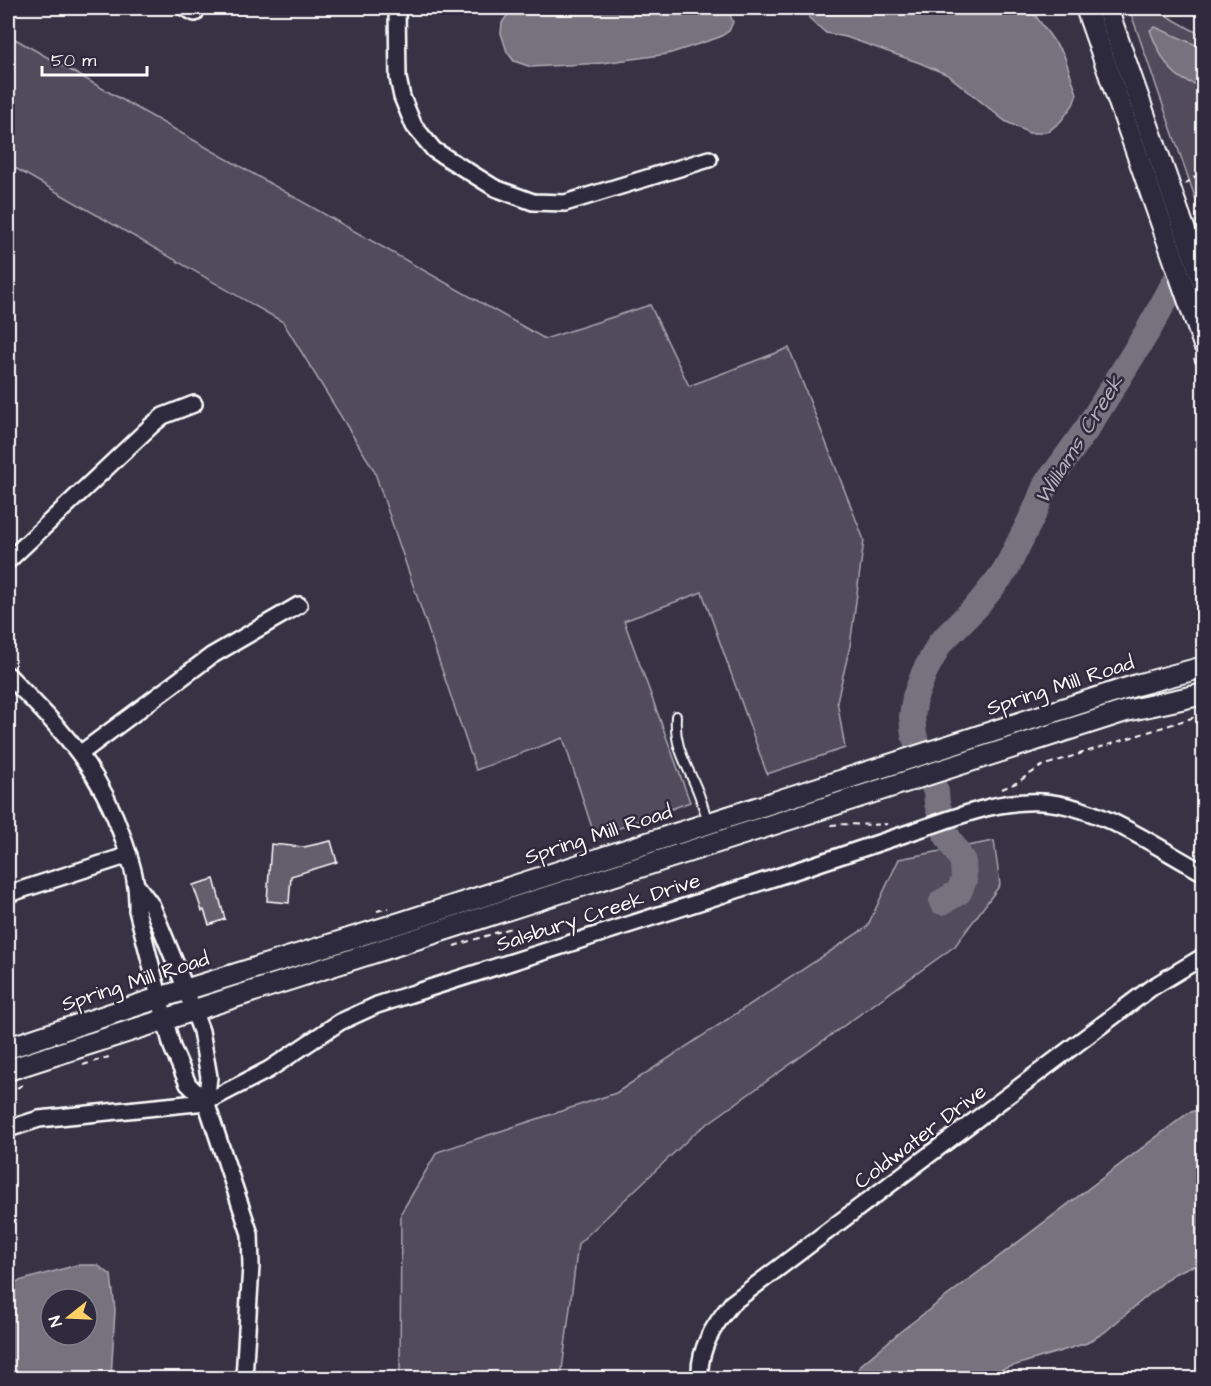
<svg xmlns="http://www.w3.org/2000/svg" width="1211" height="1386" font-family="'Architects Daughter',sans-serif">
<rect width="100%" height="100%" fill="#373345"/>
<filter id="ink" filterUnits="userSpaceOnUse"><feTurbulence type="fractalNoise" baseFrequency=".0167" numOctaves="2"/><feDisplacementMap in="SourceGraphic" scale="12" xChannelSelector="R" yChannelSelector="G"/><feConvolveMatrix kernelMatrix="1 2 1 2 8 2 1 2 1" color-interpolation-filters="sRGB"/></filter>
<g filter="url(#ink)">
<g fill="#514c5c" stroke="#a8a6ae" stroke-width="1.5">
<polygon points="1129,8 1153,8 1203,36 1203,220"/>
<polygon points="8,35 545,339 650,305 689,386 789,348 864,540 850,646 837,701 845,748 767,774 702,592 624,621 690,802 595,837 563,738 476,770 374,470 283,322 8,164"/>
<polygon points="994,841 1000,885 955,946 696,1132 578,1244 561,1378 400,1378 401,1213 437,1152 616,1093 867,927 899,859"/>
</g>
<g fill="#76737f" stroke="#adabb2" stroke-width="1.5" fill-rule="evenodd">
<polygon points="512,8 727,8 733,22 729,31 720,37 668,54 603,63 531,67 514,61 507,52 501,33 502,23"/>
<polygon points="808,8 1030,8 1064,55 1077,94 1073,105 1061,121 1049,131 1041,133 1029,133 1005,121 948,75 920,63 846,37 826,33 809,18"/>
<path d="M1155 27 1203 48V85C1173 84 1159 55 1150 30Z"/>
<polygon points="1203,1108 1203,1265 1189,1267 1172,1275 1105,1332 1087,1343 974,1378 852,1378 862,1364 901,1331 1188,1113"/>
<path d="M77 1265H97L111 1275 115 1310 111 1378H8V1284ZM51 1299H87V1335H51Z"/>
</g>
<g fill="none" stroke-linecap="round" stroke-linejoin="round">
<polyline stroke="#76737f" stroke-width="26" points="942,902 959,892 964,880 963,862 946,834 937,803 936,792 914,735 912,717 915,697 924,673 940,643 978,605 1005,571 1035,511 1047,482 1055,473 1088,427 1149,329 1204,229"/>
</g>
<g fill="#635f6d" stroke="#fff" stroke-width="1.5">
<polygon points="331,841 337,862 291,876 289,903 267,901 271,844 304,847"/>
<polygon points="214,879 225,919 209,925 204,910 202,911 193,885"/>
</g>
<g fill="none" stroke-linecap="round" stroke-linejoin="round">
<defs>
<path id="service" d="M676 716C674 746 685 761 696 787 701 798 704 810 708 822"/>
<g id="minor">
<polyline points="185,8 195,13"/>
<polyline points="397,8 398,78 402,97 414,126 434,150 495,188 533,202 565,203 709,159"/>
<polyline points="8,561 152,425 163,416 194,404"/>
<path d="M8 675C60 729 98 764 123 838 132 865 138 882 137 910L172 1047 188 1084 206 1102"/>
<polyline points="81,753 211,656 299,605"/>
<polyline points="138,887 152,906 179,972 201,1031 209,1077 206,1102 250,1234 251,1266 244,1378"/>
<polyline points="8,894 129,855"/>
<path d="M8 1129 39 1119 206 1102 268 1070 340 1022 377 1005C519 959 662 915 804 868 843 855 882 842 920 829 960 816 1000 799 1043 802 1100 806 1154 846 1204 873"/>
<path d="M700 1378C698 1349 714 1325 732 1303L1151 988 1204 956"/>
</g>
<g id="tertiary">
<polyline points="1086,8 1204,345"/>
<polyline points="1107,8 1204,285"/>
<polyline points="8,1048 159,998 403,922 1140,684 1204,667"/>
<polyline points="8,1070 1126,711 1204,694"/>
</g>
</defs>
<use href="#service" stroke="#fff" stroke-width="12"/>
<use href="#minor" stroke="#fff" stroke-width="20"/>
<use href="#tertiary" stroke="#fff" stroke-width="24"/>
<g stroke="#fff" stroke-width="2" stroke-dasharray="6 4.5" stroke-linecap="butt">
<polyline points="1185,184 1196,176 1204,162"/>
<polyline points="1194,358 1204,387"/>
<polyline points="1002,789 1016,783 1042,766 1204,714"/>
<path d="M831 825C850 823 868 826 887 824"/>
<polyline points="377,911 388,908"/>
<polyline points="454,946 514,927"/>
<polyline points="83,1065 109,1057"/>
<polyline points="8,1093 26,1083"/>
</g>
<use href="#service" stroke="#2f2a3d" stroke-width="8"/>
<use href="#minor" stroke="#2f2a3d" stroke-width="15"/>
<use href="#tertiary" stroke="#2f2a3d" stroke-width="20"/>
</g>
</g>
<g text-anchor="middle" stroke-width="5" stroke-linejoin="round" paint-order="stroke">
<g font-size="21" fill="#fff" stroke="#2f2a3d">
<text transform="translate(1060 685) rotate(-18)" y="7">Spring Mill Road</text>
<text transform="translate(598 834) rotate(-18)" y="7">Spring Mill Road</text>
<text transform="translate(598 912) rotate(-18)" y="7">Salsbury Creek Drive</text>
<text transform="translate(135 981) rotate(-18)" y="7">Spring Mill Road</text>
<text transform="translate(920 1136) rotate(-37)" y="7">Coldwater Drive</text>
</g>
<g font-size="22" font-style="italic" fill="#b4b2b9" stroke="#2f2a3d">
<text transform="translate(1078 439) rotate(-58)" y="8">Williams Creek</text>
</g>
</g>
<rect width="1211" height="1386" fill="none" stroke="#2f2a3d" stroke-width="30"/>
<rect x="15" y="15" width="1181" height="1356" fill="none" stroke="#fff" stroke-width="2" filter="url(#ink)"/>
<g transform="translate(69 1317) rotate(252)"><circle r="28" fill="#2f2a3d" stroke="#827f8b" stroke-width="1.5"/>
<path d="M0-4.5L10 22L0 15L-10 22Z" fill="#ffd166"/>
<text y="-9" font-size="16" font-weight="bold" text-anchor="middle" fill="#ffffff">N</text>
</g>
<path d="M42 66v9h105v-9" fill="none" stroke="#ffffff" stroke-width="3"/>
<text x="51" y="66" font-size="18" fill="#ffffff" stroke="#2f2a3d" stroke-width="4.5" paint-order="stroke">50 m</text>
</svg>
